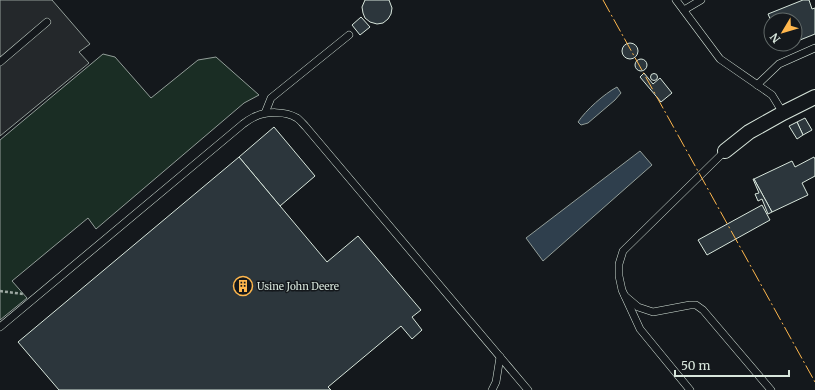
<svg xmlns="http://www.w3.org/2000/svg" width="815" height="390" font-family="Merriweather,serif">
<rect width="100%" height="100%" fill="#14181c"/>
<polygon fill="#1a2d24" stroke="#939e99" points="103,54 115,57 151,98 198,60 216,57 259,95 244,103 96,229 88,218 12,281 27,298 0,320 0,140"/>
<polygon fill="#24282b" stroke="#939e99" points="0,0 52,0 90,44 79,52 89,63 0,136"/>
<g fill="#2f3f4d" stroke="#939e99">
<path d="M617 87 621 93 615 100 588 123 581 125 578 122C586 110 604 94 617 87Z"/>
<polygon points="640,151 652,165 543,261 526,238"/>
</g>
<g fill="#2c363c" stroke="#d8e6dc">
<polygon points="365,0 389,0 392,8 391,14 388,19 383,23 377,24 370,22 365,18 363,13 362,7"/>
<polygon points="803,0 809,0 812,9 815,8 815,34 795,42 795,20 771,20 771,21 768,14"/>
<polygon points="361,17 370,27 360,35 352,25"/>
<circle cx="630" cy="51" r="8"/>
<circle cx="641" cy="65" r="6"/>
<polygon points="644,73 653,84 660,78 672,93 661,102 640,77"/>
<circle cx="654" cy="77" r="3.5"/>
<polygon points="805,118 812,130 803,135 797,122"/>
<polygon points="797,122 803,135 797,139 789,126"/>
<polygon points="274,127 315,176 280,206 239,157"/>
<polygon points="239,157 327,262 358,236 421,310 412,317 422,330 412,339 401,326 328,387 331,390 59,390 18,342"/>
<polygon points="814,157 815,159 815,176 802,183 808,195 772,212 754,179 792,161 795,167"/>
<polygon points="753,179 754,179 772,212 768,214 762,199 758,201 755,194 759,193"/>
<polygon points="762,205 770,220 707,255 698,240"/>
</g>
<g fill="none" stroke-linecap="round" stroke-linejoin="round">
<defs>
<g id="service">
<polyline points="676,0 720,59 772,95 783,113"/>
<polyline points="684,10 701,0"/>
<polyline points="0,62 47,22"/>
<polyline points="757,85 779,64 815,48"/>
<polyline points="265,113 271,98 349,35"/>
<polyline points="625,296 638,307 653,312 690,305 696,305 703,310 771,390"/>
<path d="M0 327 243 124C247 121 250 119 254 117 267 111 285 111 297 118 300 120 303 124 306 127L528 390"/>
<polyline points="492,390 496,382 500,357"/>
<polyline points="690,390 640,329 622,290 619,276 619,264 623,251 725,151"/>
</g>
<polyline id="minor" points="725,151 749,132 783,113 815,97"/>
</defs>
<use href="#service" stroke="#d8e6dc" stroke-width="8"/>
<use href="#minor" stroke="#d8e6dc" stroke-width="16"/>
<polyline stroke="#9da8a2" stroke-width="2.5" stroke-dasharray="3 2" stroke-linecap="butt" points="0,291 23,294"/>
<use href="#service" stroke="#14181c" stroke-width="7"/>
<use href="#minor" stroke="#14181c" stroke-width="14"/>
<polyline stroke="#ffb74d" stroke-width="1" stroke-dasharray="14 3 2 3" stroke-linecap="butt" points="603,0 815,382"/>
</g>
<defs>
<symbol id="building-ring" viewBox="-11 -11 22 22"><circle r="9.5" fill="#14181c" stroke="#ffb74d" stroke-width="1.5"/><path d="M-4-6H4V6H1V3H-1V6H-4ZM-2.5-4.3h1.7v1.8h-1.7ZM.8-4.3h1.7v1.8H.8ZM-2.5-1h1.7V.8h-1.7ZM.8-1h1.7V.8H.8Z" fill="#ffb74d"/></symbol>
</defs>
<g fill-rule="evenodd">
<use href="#building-ring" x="232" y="275" width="22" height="22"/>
</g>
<g text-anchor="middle" stroke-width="3" stroke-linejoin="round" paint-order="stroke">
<g font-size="10" fill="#d8e6dc" stroke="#14181c" text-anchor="start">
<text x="257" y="290">Usine John Deere</text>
</g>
</g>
<g transform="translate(783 32) rotate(232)"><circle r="19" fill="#14181c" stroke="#626a69"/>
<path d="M0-3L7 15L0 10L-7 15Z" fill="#ffb74d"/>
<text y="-6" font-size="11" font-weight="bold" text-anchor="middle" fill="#d8e6dc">N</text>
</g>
<path d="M675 370v6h114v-6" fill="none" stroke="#d8e6dc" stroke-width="2"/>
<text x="681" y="370" font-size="12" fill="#d8e6dc" stroke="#14181c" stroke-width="3" paint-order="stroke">50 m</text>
</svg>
